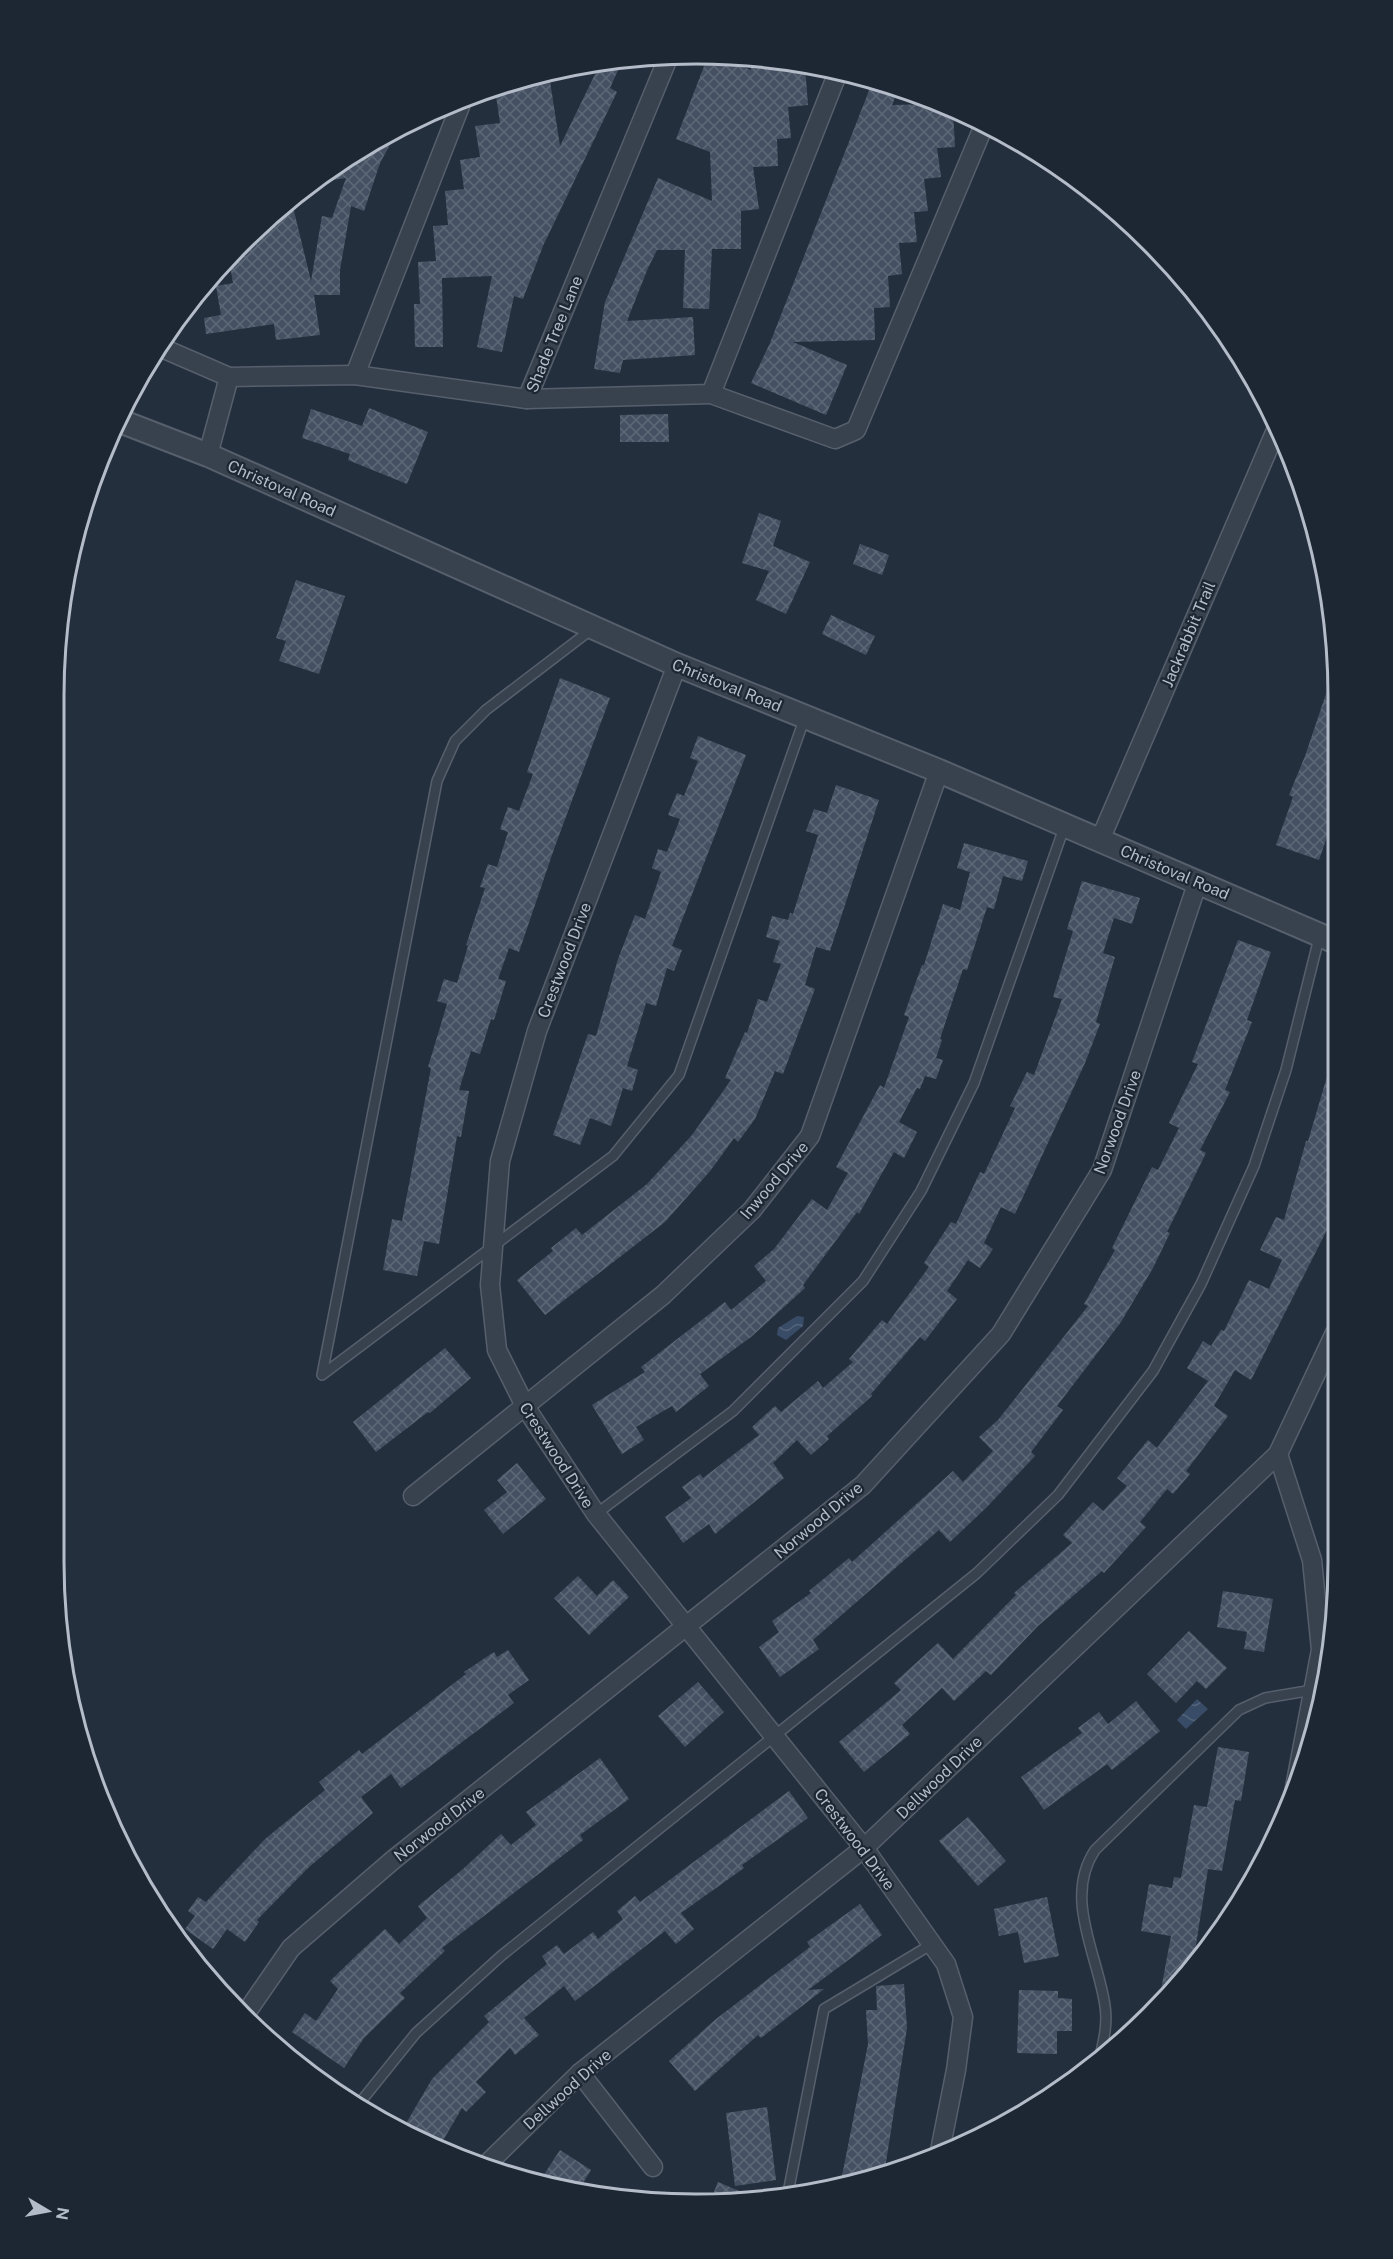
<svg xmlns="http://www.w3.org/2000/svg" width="1393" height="2259" font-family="'Public Sans',sans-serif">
<defs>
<pattern id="water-waves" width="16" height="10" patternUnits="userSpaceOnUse" patternTransform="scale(1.5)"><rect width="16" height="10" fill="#394c67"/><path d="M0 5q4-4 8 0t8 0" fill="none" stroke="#53647b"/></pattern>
<pattern id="building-cross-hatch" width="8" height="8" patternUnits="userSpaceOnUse" patternTransform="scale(1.5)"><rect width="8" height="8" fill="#455162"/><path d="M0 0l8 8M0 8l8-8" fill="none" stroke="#5d6877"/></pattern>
</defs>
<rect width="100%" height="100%" fill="#242f3e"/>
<g fill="url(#water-waves)">
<polygon points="797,1316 804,1317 803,1326 786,1340 777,1335 778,1328"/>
<polygon points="1197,1699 1208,1709 1186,1729 1177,1720"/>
</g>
<g fill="url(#building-cross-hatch)">
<polygon points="708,56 716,56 751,70 751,61 768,60 805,66 808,105 788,107 791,138 777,139 778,166 753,167 759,209 741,211 741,249 712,249 709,309 683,308 685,250 657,250 648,268 627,321 693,317 695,355 623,360 620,373 594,369 605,302 658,178 712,201 710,152 676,139"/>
<polygon points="623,59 610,88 617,92 543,246 523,299 514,296 502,352 477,347 492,276 442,278 443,347 415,347 414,304 420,304 418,262 436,261 433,226 448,225 445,191 464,189 460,160 480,157 475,126 500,123 495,89 550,81 560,146 601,62"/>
<polygon points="872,83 897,93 892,105 936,104 953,110 955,147 937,148 941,177 924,179 928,211 914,212 917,242 899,243 902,274 888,276 890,307 874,308 875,340 793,342 847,365 826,415 751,383 770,343"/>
<polygon points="398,130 380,163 364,211 351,206 340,270 340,295 314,295 320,335 276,340 274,324 206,334 204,318 221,315 216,286 233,283 229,260 280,209 294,211 311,281 322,216 332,218 346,178 317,182 375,140"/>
<polygon points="369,408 428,432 407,484 348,460 350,454 302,438 311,409 362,426"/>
<polygon points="668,414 669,442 620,442 620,415"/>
<polygon points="759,513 781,521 773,546 810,562 786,614 756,600 769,571 742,563"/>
<polygon points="860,544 889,555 882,575 853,564"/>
<polygon points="296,580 345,596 319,674 279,661 286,641 276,638"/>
<polygon points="831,615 875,636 866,655 822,634"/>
<polygon points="1334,670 1338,670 1337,808 1319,860 1276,845 1293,797 1289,795 1305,756"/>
<polygon points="560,678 610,698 554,849 519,952 509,948 498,979 506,981 494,1020 491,1019 480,1054 471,1051 459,1090 469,1091 461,1137 457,1136 439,1244 424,1241 417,1276 383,1270 392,1219 402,1221 431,1068 428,1067 447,1004 437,1001 444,979 457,983 468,946 466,945 485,888 480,887 488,864 497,867 508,832 500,829 508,807 519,811 533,774 527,772"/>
<polygon points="698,736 746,755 672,946 682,950 674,971 667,968 656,1006 646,1003 627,1066 638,1070 632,1091 623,1088 611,1126 590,1118 580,1145 553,1135 588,1034 596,1036 618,959 635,915 645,919 661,872 652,868 658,849 667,852 680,819 668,815 677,793 684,796 698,761 690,758"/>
<polygon points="836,785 879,800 830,951 816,947 805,985 815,989 783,1074 775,1071 755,1119 738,1142 734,1138 711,1170 665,1222 545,1315 517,1280 553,1251 551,1248 576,1228 582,1235 647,1184 692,1135 731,1080 725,1078 745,1032 747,1033 758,999 767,1002 781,964 773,962 780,941 766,937 772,916 788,920 790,913 793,914 818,835 806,831 814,809 827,813"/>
<polygon points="964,843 1028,861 1022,881 1003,876 994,909 987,907 967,970 963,969 940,1039 942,1040 936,1058 943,1060 936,1079 925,1076 920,1089 917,1088 899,1122 917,1132 904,1158 894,1152 859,1214 857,1212 803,1285 805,1288 751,1337 700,1374 709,1386 676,1412 672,1406 636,1427 644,1440 622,1454 592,1405 645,1372 641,1367 725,1302 731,1310 766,1281 754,1266 774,1249 812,1199 827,1210 848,1173 836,1167 880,1085 884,1088 909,1017 904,1015 922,965 924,965 943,904 960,910 970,872 957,868"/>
<polygon points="1082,881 1140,898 1132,924 1114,918 1103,953 1115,957 1096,1022 1100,1024 1085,1063 1015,1214 1001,1207 984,1243 993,1249 980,1268 968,1260 947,1291 957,1299 925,1341 920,1337 871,1394 872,1396 827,1436 829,1439 811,1455 797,1440 773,1463 784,1478 715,1534 709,1524 683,1543 665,1517 691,1498 682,1487 700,1474 703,1478 759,1435 752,1427 775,1406 781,1412 818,1381 823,1388 853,1362 849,1359 882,1320 887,1324 929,1267 924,1263 951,1222 956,1224 980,1172 984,1174 1015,1108 1010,1106 1027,1072 1034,1075 1062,999 1053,997 1073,931 1067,929"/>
<polygon points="1238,940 1271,952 1247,1020 1252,1022 1225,1090 1230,1092 1200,1150 1206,1153 1167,1232 1170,1233 1153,1268 1121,1322 1057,1406 1063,1410 1031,1452 1035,1456 987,1507 950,1542 939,1530 813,1640 819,1649 780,1677 759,1647 779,1632 772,1621 811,1593 809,1591 849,1558 852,1562 953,1471 963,1482 993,1451 979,1437 998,1420 1088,1306 1084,1304 1115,1250 1112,1248 1152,1167 1158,1170 1179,1128 1169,1123 1198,1064 1192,1062"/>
<polygon points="1331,1063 1336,1064 1336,1140 1326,1175 1335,1178 1335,1214 1251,1380 1235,1370 1214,1406 1228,1416 1186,1471 1190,1474 1173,1494 1167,1489 1140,1522 1146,1527 1104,1573 1102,1571 1038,1626 991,1675 986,1671 954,1701 942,1688 902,1725 910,1734 864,1772 839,1742 901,1690 894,1683 938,1643 953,1659 1016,1595 1014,1593 1072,1543 1063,1535 1093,1502 1103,1511 1127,1486 1117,1478 1148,1440 1157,1448 1208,1381 1187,1368 1203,1341 1211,1346 1221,1330 1224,1331 1249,1280 1269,1289 1282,1260 1260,1250 1276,1217 1284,1220 1306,1141 1308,1141"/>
<polygon points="445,1348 471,1378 430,1413 428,1412 376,1452 353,1422"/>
<polygon points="517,1463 546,1499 503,1534 484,1510 507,1492 497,1480"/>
<polygon points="578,1576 597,1596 613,1580 629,1597 589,1635 554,1598"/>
<polygon points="1223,1591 1273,1599 1264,1652 1244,1649 1247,1632 1217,1627"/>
<polygon points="1189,1631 1227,1668 1206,1689 1197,1681 1176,1703 1147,1674"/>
<polygon points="508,1650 529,1680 508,1695 514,1703 401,1788 391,1774 361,1797 373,1813 308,1868 257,1920 259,1922 245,1942 227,1929 213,1949 185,1929 195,1916 188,1911 198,1897 206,1902 265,1839 325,1790 319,1782 359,1750 362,1754 466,1674 464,1672 494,1652 497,1657"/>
<polygon points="698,1682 724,1712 685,1747 658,1716"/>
<polygon points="1136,1701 1160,1731 1112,1770 1107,1764 1044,1810 1021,1777 1082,1733 1078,1728 1099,1712 1108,1724"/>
<polygon points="1218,1747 1249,1752 1241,1801 1235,1800 1222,1871 1208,1869 1195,1951 1207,1953 1159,2000 1171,1936 1141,1931 1149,1884 1172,1888 1174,1877 1181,1878 1194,1805 1207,1807"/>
<polygon points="600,1758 629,1799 580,1835 583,1840 442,1948 445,1951 400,1993 405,1998 364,2038 344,2068 292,2032 305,2013 316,2021 338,1989 330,1981 360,1952 385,1929 399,1944 427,1918 418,1906 463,1869 501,1834 511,1845 536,1825 526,1812"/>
<polygon points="789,1791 808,1818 742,1865 744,1868 681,1913 694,1929 676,1944 665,1931 575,2001 564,1986 524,2018 539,2035 515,2055 510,2048 476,2082 486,2092 466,2112 462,2108 438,2149 401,2132 432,2079 489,2022 484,2016 547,1964 542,1956 557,1945 564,1954 593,1932 598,1939 623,1919 617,1911 635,1896 640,1902"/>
<polygon points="968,1817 1006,1861 978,1886 939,1841"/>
<polygon points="1047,1897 1059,1956 1024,1963 1018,1932 999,1936 994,1909"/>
<polygon points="860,1904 882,1935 808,1990 824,1989 761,2038 758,2035 695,2091 669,2061 716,2019 810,1947 807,1942"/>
<polygon points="904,1984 907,2028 884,2175 852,2183 841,2181 868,2044 866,2010 877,2010 876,1986"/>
<polygon points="1019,1990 1058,1991 1058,1998 1072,1999 1072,2031 1057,2031 1057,2054 1017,2053"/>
<polygon points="767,2107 776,2180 735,2186 726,2113"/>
<polygon points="560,2150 591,2170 578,2191 539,2182"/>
<polygon points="718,2182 763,2201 709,2204"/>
</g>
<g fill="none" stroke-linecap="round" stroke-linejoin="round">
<defs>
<g id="service">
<polyline points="592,629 486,710 455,741 437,781 322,1375 613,1156 679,1075 805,717"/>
<polyline points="596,1514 733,1411 863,1281 921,1191 974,1083 1065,825"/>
<path d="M1099 2061C1103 2043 1108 2025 1105 2006 1098 1955 1063 1898 1095 1850L1239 1710 1265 1698 1313 1690"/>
<polyline points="358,2105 416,2033 501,1956 977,1573 1058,1495 1153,1371 1201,1284 1254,1166 1286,1070 1320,934"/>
<polyline points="787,2198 824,2009 932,1944"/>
</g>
<g id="minor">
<polyline points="162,348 229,377 208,455"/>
<polyline points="355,375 462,101"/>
<polyline points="229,377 355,375 527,399 668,58"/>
<polyline points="711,394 835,439 856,430 985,123"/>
<polyline points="527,399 711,394 838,72"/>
<polyline points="677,665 537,1031 500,1161 490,1285 497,1350 526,1408 596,1514 864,1848 946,1964 963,2017 956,2070 939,2156"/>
<polyline points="1100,840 1277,428"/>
<polyline points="1278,1454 1312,1560 1321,1650 1293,1798"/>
<polyline points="413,1496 663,1295 752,1210 810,1136 939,771"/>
<polyline points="246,2013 291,1948 393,1860 863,1485 1001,1334 1102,1170 1198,881"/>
<polyline points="580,2073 653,2167"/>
<polyline points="483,2168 580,2073 864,1848 1278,1454 1335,1333"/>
</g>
<polyline id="tertiary" points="120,421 208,455 677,665 939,771 1336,942"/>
</defs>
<use href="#service" stroke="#565f6c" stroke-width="12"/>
<use href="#minor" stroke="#565f6c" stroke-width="21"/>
<use href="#tertiary" stroke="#565f6c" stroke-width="26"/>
<use href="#service" stroke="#38414e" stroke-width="9"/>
<use href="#minor" stroke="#38414e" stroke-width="18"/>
<use href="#tertiary" stroke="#38414e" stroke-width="22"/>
</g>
<g text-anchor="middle" stroke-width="4.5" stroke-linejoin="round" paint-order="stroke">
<g font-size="16" fill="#b4bcc9" stroke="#1d2633">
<text transform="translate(554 334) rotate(-68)" y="6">Shade Tree Lane</text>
<text transform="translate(282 488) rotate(24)" y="6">Christoval Road</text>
<text transform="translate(1188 634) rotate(-67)" y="6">Jackrabbit Trail</text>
<text transform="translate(727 685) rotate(22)" y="6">Christoval Road</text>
<text transform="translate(1175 872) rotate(23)" y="6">Christoval Road</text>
<text transform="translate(564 960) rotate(-69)" y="6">Crestwood Drive</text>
<text transform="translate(1117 1122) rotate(-70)" y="6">Norwood Drive</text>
<text transform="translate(774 1180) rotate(-50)" y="6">Inwood Drive</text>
<text transform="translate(557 1455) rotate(57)" y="6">Crestwood Drive</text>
<text transform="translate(818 1520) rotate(-40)" y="6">Norwood Drive</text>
<text transform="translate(939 1777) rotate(-44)" y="6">Dellwood Drive</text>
<text transform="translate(439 1824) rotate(-38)" y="6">Norwood Drive</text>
<text transform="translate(855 1839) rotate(53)" y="6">Crestwood Drive</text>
<text transform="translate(567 2089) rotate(-42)" y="6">Dellwood Drive</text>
</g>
</g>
<path d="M0 0H1393V2259H0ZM696 64H696A632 632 0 0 1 1328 696V1562A632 632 0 0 1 696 2194H696A632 632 0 0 1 64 1562V696A632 632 0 0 1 696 64Z" fill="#1d2633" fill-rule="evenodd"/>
<path fill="none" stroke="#b4bcc9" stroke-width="3" d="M696 64H696A632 632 0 0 1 1328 696V1562A632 632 0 0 1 696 2194H696A632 632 0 0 1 64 1562V696A632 632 0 0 1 696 64Z"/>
<g transform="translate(48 2211) rotate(100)" stroke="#1d2633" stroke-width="4.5" paint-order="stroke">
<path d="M0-4.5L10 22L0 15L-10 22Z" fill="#b4bcc9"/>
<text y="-9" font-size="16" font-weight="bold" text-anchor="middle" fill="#b4bcc9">N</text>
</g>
</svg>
